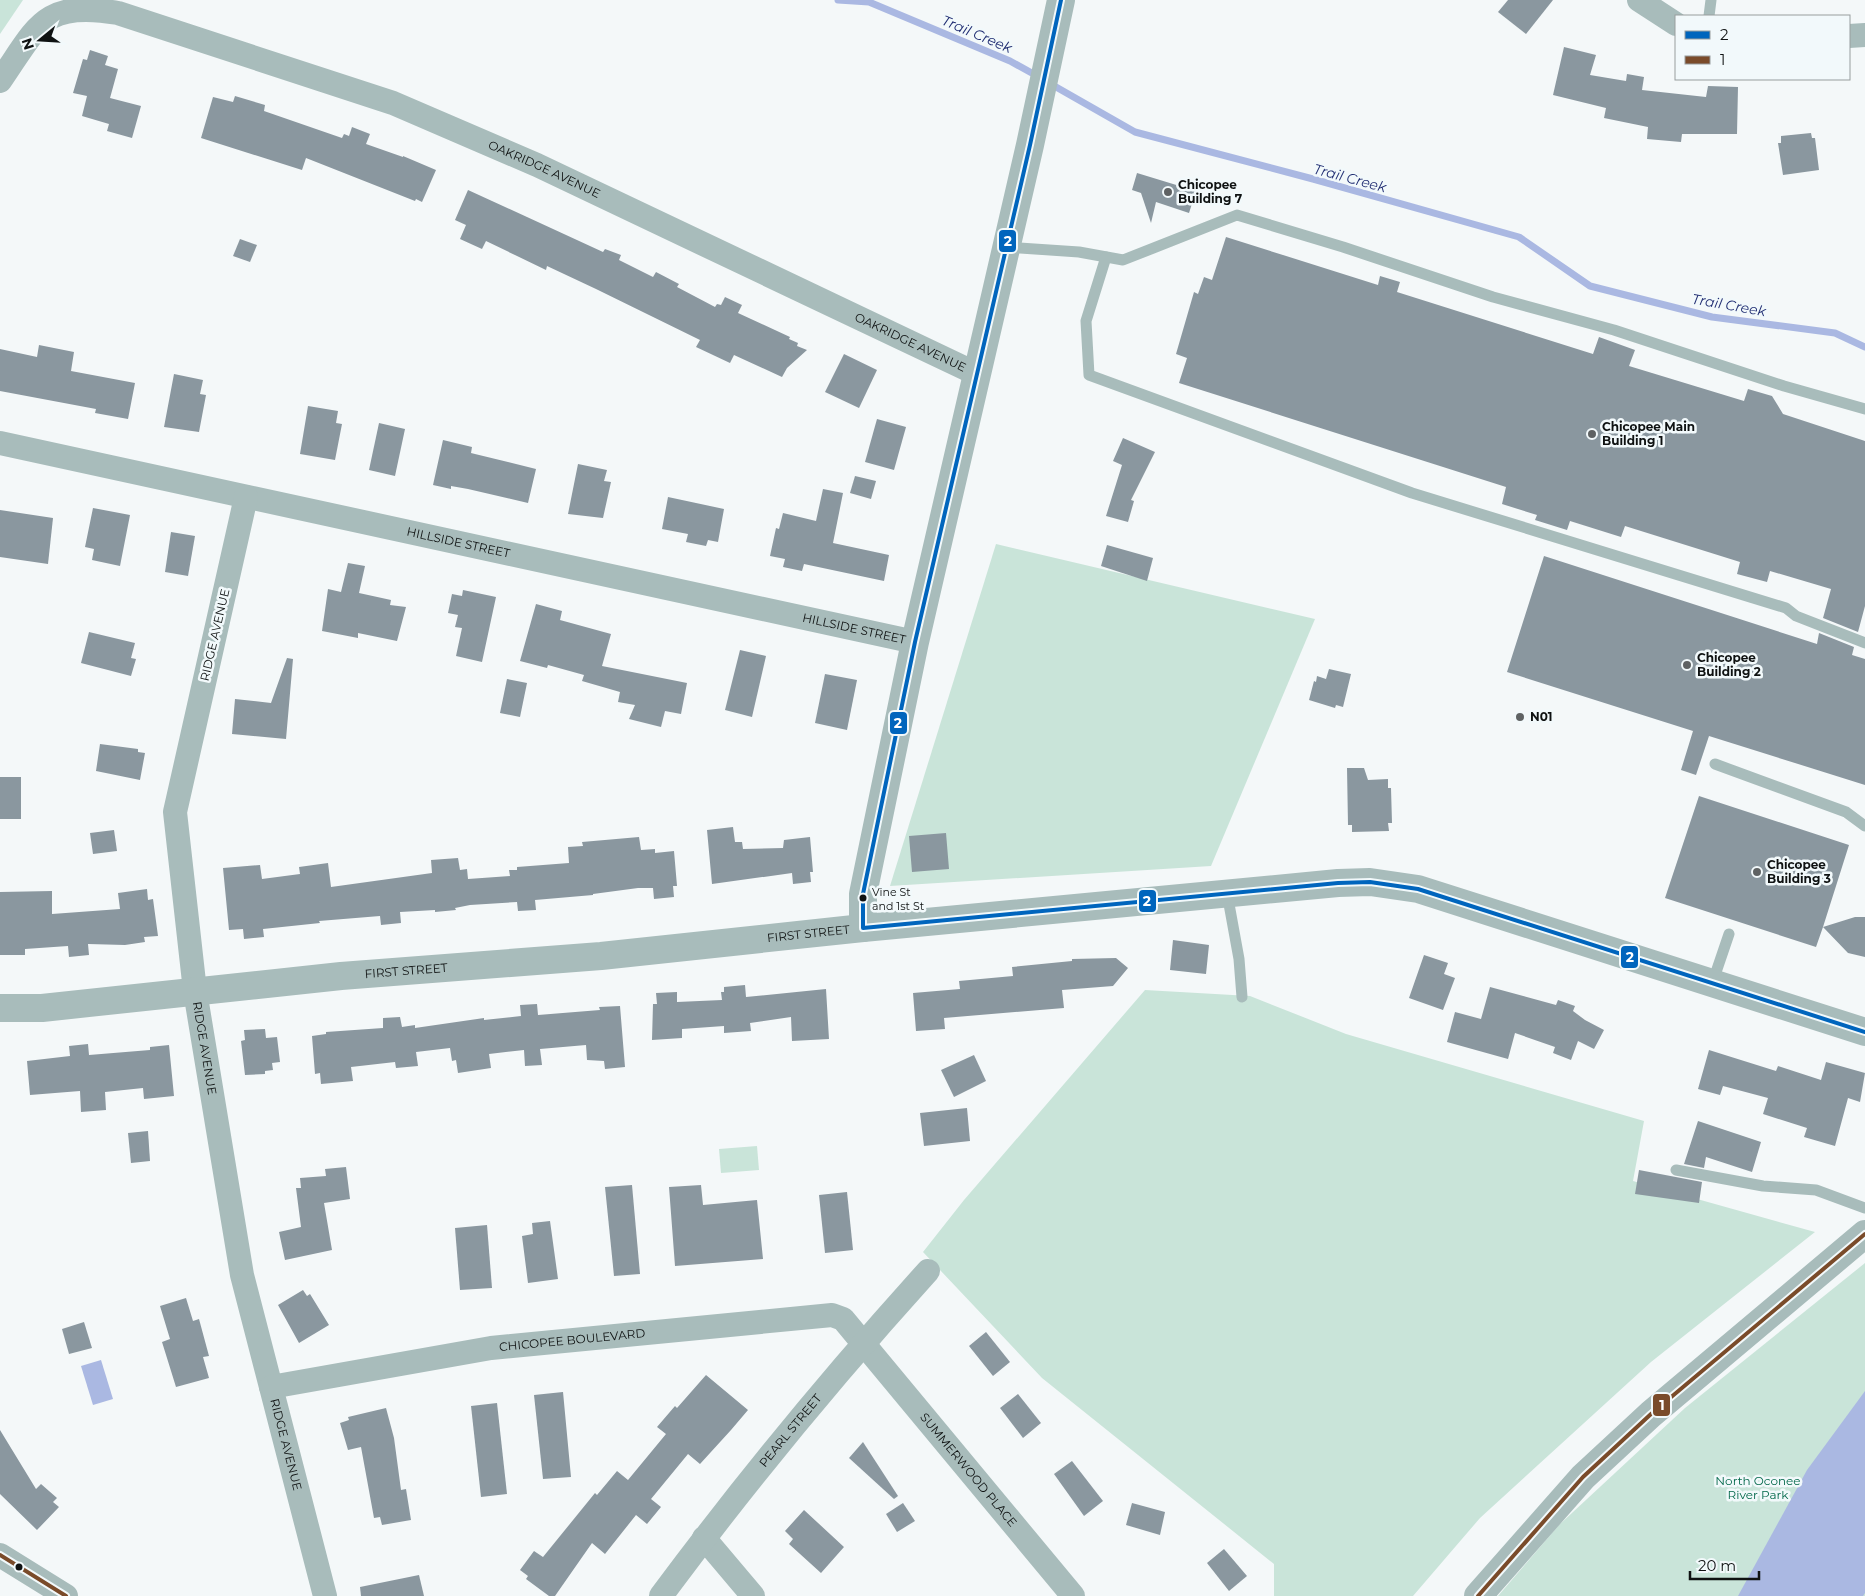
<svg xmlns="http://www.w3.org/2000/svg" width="1865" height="1596" font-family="Montserrat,sans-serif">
<rect width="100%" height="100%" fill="#f4f8f9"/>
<g fill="#c9e4d9">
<polygon points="0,0 23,0 0,34"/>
<polygon points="996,544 1315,619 1211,866 890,886"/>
<polygon points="1145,990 1250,996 1346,1034 1644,1121 1633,1181 1815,1232 1651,1362 1480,1518 1413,1596 1274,1596 1274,1564 1042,1378 923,1252 964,1200"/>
<polygon points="757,1146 759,1170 721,1173 719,1149"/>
<polygon points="1865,1263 1865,1596 1498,1596 1559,1525 1685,1408"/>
</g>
<g fill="#aab8e2">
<polygon points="101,1360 113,1399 93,1405 81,1366"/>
<polygon points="1865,1391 1865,1593 1863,1596 1738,1596 1807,1470"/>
</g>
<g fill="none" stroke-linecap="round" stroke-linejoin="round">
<g stroke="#aab8e2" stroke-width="7">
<polyline points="838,0 869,2 1010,61 1039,77"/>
<polyline points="1049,83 1135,132 1313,179 1519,237 1590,286 1712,317 1835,333 1865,347"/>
</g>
</g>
<g fill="#8a979f">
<polygon points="1508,0 1553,0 1526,34 1498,12"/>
<polygon points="1564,47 1596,55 1590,75 1626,81 1627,74 1644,77 1642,90 1706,97 1708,86 1738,87 1737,134 1682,134 1681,142 1647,139 1648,127 1604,118 1606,108 1553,95"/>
<polygon points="90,50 108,56 105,65 118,69 110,98 141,106 132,138 107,131 109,124 82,116 87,96 73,93 83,59 87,60"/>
<polygon points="235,96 265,105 264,111 342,138 344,134 349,136 352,127 370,134 366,144 403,157 403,156 436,170 422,202 416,199 415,201 306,158 302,170 201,138 213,97 233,102"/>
<polygon points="1811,133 1812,138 1815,138 1819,170 1783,175 1778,143 1781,143 1781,136"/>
<polygon points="1137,173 1196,191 1189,213 1156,202 1151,223 1141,193 1132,190"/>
<polygon points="468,190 603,252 605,249 621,255 619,260 653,277 656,272 679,284 677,287 715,307 717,304 721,305 725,297 742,305 738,313 790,337 789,339 798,343 797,346 807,350 787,368 782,377 734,355 730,363 696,347 700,340 596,289 547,266 546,270 486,241 482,249 460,239 466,225 455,220"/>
<polygon points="1226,237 1378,285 1380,276 1400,282 1397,292 1593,354 1599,337 1635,350 1629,366 1744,401 1748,389 1772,396 1783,414 1865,441 1865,606 1858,632 1823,618 1831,589 1770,571 1767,582 1737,574 1740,562 1625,526 1621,537 1570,521 1567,530 1535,520 1537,515 1502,504 1506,487 1179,383 1187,358 1176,354 1194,292 1198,294 1204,277 1212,280"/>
<polygon points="240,239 257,245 250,262 233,256"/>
<polygon points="39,345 74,352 71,371 135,383 128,419 95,413 96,409 0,391 0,349 37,357"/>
<polygon points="844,354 877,370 859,408 825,392"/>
<polygon points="174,374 203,380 200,394 206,395 199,432 164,427"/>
<polygon points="308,406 338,411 336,423 342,424 335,460 300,454"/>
<polygon points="877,419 906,427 894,470 865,462"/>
<polygon points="379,423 405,429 395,476 369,470"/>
<polygon points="1123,438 1155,452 1131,500 1134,501 1128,522 1106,516 1122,465 1113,461"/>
<polygon points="443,440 472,447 471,453 475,454 536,469 528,503 468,489 451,486 451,489 433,485"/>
<polygon points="578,464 607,470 604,481 611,482 603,518 568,514"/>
<polygon points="855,476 876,481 871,499 850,493"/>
<polygon points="823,489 843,493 833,543 889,555 884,581 804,564 802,571 783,567 785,559 770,556 776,528 779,529 783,513 816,521"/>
<polygon points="668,497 724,509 718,542 708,540 706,546 686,542 688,534 662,529"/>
<polygon points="93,508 130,515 120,566 92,560 94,549 85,547"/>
<polygon points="0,510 53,518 48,564 0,557"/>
<polygon points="171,532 195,536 188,576 165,572"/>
<polygon points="1107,545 1153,558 1147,581 1101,566"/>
<polygon points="1544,556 1817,644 1819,633 1854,647 1852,655 1865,659 1865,785 1709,736 1696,775 1681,770 1693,731 1507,672"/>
<polygon points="348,563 365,566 359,593 391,600 390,605 406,607 397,641 358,633 358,638 322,631 328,589 341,592"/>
<polygon points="463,590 496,597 482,662 456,656 462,628 455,627 458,615 448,613 452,594 462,596"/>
<polygon points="536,604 562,611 560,620 611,634 602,666 687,683 681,714 665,711 661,727 629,719 635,705 618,702 620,692 582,681 584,675 548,665 547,668 520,661"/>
<polygon points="89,632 135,643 131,658 136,659 131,676 81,663"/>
<polygon points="740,650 766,656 752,717 725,710"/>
<polygon points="287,658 293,659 286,739 232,734 235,699 271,703"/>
<polygon points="1329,669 1351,674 1343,707 1336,705 1335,708 1309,700 1314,681 1316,682 1317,676 1326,679"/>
<polygon points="825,674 857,680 847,730 815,723"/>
<polygon points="507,679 527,683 520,717 500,713"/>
<polygon points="100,744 138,749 138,752 145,753 140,780 96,771"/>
<polygon points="1347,768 1364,768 1368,780 1388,779 1388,788 1391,788 1392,823 1388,823 1389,831 1352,832 1352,825 1348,825"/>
<rect x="0" y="777" width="21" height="42"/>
<polygon points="1699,796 1849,845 1823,927 1855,917 1865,917 1865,957 1848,953 1823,927 1816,947 1665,898"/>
<polygon points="733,827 735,842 742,842 743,849 783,848 784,840 810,837 813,872 810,872 811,882 793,884 792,873 712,884 707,830"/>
<polygon points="114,830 117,851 93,854 90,833"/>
<polygon points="946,833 949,869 912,872 909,836"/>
<polygon points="639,837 641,850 655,849 655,853 674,851 677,886 673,886 674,897 654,899 653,888 638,888 593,894 593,895 535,900 536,910 518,911 517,902 470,905 455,908 456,910 435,912 435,910 400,912 401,923 381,925 380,916 319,921 320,923 263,929 264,937 244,939 243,929 229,930 223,868 260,865 262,879 300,874 299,867 328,863 331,887 432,873 431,860 458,858 460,870 467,869 468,879 510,876 509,870 517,870 517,867 569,863 568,847 583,846 582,842"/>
<polygon points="147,889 148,900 153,899 158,936 144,937 145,942 125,945 88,944 89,955 69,957 68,946 25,949 25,955 0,955 0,892 52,891 52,914 120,909 118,893"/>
<polygon points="1173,940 1209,945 1206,974 1170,970"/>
<polygon points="1424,955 1448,963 1444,974 1455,978 1443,1010 1409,998"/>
<polygon points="1116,958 1128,968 1113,986 1062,990 1064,1008 944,1018 945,1029 916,1031 913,993 960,989 959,981 1013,976 1012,967 1072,961 1072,959"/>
<polygon points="745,985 746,997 826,989 829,1039 792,1041 791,1017 750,1023 751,1031 724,1033 724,1026 682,1029 682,1038 652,1040 653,1004 657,1004 656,993 677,992 677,1002 722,1000 721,992 724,992 724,987"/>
<polygon points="1490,987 1556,1005 1558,1000 1575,1006 1573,1011 1585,1020 1604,1030 1594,1049 1578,1041 1571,1060 1553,1053 1555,1047 1515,1033 1508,1059 1447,1042 1455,1012 1481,1019"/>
<polygon points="537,1004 538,1015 600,1010 599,1007 620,1006 625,1067 605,1069 604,1061 587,1060 586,1045 540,1049 542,1065 525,1066 524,1050 489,1054 491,1068 458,1073 456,1060 452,1061 450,1048 416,1052 418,1066 396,1068 395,1062 351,1067 353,1081 321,1084 320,1073 315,1074 312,1036 326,1034 326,1032 383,1028 383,1018 400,1017 402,1027 415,1025 415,1028 484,1018 484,1020 521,1016 520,1005"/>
<polygon points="265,1029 266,1038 277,1037 280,1062 272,1063 273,1070 265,1071 265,1074 245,1075 241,1041 245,1040 244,1030"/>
<polygon points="88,1044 89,1055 150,1050 150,1047 169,1045 174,1096 144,1099 143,1088 105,1092 106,1110 81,1112 80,1091 30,1095 27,1061 70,1056 69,1046"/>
<polygon points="1709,1050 1776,1071 1778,1066 1821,1080 1826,1062 1865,1073 1860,1102 1848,1098 1835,1146 1804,1137 1807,1128 1763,1114 1768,1098 1723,1086 1720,1095 1698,1089"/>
<polygon points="974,1055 986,1081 954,1097 941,1070"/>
<polygon points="967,1108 970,1141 924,1146 920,1113"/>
<polygon points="1698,1121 1761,1142 1752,1172 1706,1157 1704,1168 1684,1164"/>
<polygon points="148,1131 150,1161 131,1163 128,1133"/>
<polygon points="346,1167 350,1199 324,1203 332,1250 285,1260 279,1232 301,1227 296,1188 301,1188 300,1178 326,1176 325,1169"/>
<polygon points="1639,1170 1702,1182 1699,1203 1635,1194"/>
<polygon points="632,1185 640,1274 614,1276 605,1187"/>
<polygon points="701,1185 703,1205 757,1200 763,1259 675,1266 669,1187"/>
<polygon points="847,1192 853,1250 825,1253 819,1195"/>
<polygon points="550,1221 558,1279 528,1283 522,1236 533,1234 532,1223"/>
<polygon points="487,1225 492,1288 460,1290 455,1228"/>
<polygon points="303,1290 307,1296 310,1294 329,1325 299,1343 278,1305"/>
<polygon points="186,1298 193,1321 199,1319 209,1356 203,1357 209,1378 176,1387 162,1342 170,1339 160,1306"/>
<polygon points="84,1322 92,1348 69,1354 62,1329"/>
<polygon points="986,1332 1010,1362 993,1376 969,1346"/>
<polygon points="706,1375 748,1410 731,1430 700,1464 688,1454 651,1499 661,1507 647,1524 636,1515 605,1554 592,1543 555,1596 549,1596 526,1579 528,1576 520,1570 534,1551 543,1557 595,1493 597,1495 617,1471 628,1480 666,1434 657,1427 675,1406 677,1408"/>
<polygon points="563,1392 571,1477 543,1479 534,1395"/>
<polygon points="1018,1394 1041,1423 1023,1438 1000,1408"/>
<polygon points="497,1403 507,1494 481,1497 471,1406"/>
<polygon points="386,1408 394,1438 401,1490 406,1489 411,1520 382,1525 380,1517 374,1518 361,1447 348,1450 340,1423 349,1420 348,1417"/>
<polygon points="0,1430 36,1489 41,1484 57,1498 53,1502 59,1507 37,1530 0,1494"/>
<polygon points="863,1442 898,1496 894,1499 849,1458"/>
<polygon points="1072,1461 1103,1501 1084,1516 1054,1474"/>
<polygon points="903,1503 915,1521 897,1532 886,1514"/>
<polygon points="1132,1503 1165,1512 1160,1535 1126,1525"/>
<polygon points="804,1510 844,1547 821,1573 789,1544 793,1539 785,1531"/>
<polygon points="1224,1549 1247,1576 1229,1591 1207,1563"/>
<polygon points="419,1575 424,1596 361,1596 360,1587"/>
</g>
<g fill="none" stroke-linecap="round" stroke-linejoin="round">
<g stroke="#a8bcbb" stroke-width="11">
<polyline points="1709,16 1711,0"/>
<polyline points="1006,247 1079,252 1123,260 1237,215 1343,247 1493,297 1614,330 1784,386 1865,409"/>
<polyline points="1106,257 1086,321 1089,375 1412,493 1786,608 1796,616 1865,643"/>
<polyline points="1715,764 1846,812 1865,826"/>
<polyline points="1227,893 1239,959 1242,997"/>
<polyline points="1712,984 1729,934"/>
<polyline points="1676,1170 1763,1186 1816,1190 1865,1208"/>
</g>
<g stroke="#a8bcbb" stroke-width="24">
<polyline points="1639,0 1676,24"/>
<polyline points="1849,36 1865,35"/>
<path id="s1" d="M0 81C38 26 43 0 118 13L393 103 537 165 977 374"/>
<path id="s2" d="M0 443 915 642"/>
<path id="s3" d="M246 497 175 812 195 991 242 1275 325 1596"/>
<path id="s4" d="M271 1387 491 1348 832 1315 843 1319 1073 1596"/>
<polyline points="704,1538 753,1596"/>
<polyline points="0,1555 66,1596"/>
<path id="s5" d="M661 1596C744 1484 834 1375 928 1271"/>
</g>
<g stroke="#a8bcbb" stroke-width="28">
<polyline points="863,928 863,894 915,642 1030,145 1061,0"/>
<path id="s6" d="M0 1008H42L341 976 601 956 863 928 1338 883 1370 882 1418 889 1865 1032"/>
<polyline points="1478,1596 1583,1477 1651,1414 1865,1234"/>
</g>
<defs>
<polyline id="bus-1" points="1061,0 1030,145 915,642 863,894 863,928 1338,883 1370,882 1418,889 1865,1032"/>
<g id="bus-2">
<polyline points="0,1555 66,1596"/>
<polyline points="1478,1596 1583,1477 1651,1414 1865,1234"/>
</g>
</defs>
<use href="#bus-1" stroke="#f2f9fb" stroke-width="8"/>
<use href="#bus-2" stroke="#f2f9fb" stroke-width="8"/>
<use href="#bus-1" stroke="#0065bd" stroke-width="4"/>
<use href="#bus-2" stroke="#7a4b2a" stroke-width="4"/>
</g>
<g fill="#5f6263" stroke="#f2f9fb" stroke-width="2">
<circle cx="1168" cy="192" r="5"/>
<circle cx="1592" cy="434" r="5"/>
<circle cx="1687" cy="665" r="5"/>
<circle cx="1520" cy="717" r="5"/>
<circle cx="1757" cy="872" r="5"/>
</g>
<g fill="#0f1212" stroke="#f2f9fb" stroke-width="2">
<circle cx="863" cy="898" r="4.5"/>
<circle cx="19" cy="1567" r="4.5"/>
</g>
<g text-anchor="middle" stroke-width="5" stroke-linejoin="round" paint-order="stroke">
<g font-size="11" fill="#0f1212" stroke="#f2f9fb" text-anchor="start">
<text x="872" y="896">Vine St<tspan x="872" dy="14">and 1st St</tspan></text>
</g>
<g font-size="12" fill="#0f1212" stroke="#f2f9fb">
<text dy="4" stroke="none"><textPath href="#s1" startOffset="605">OAKRIDGE AVENUE</textPath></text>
<text dy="4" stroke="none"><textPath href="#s1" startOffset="1010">OAKRIDGE AVENUE</textPath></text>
<text dy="4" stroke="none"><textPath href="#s2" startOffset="469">HILLSIDE STREET</textPath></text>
<text dy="4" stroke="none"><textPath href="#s2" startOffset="874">HILLSIDE STREET</textPath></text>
<text transform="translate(215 635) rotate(-77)" y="4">RIDGE AVENUE</text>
<text dy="4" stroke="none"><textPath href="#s6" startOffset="812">FIRST STREET</textPath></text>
<text dy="4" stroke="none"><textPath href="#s6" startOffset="408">FIRST STREET</textPath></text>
<text dy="4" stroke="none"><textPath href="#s3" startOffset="561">RIDGE AVENUE</textPath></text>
<text dy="4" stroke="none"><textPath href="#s4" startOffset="305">CHICOPEE BOULEVARD</textPath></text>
<text dy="4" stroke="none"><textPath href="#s5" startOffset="210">PEARL STREET</textPath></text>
<text dy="4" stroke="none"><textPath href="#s3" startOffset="966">RIDGE AVENUE</textPath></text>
<text dy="4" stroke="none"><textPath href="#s4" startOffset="774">SUMMERWOOD PLACE</textPath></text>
</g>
<g font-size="12" font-weight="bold" fill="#0f1212" stroke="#f2f9fb" text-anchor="start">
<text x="1178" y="189">Chicopee<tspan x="1178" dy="14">Building 7</tspan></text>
<text x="1602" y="431">Chicopee Main<tspan x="1602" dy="14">Building 1</tspan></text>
<text x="1697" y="662">Chicopee<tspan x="1697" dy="14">Building 2</tspan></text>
<text x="1530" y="721">N01</text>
<text x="1767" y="869">Chicopee<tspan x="1767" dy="14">Building 3</tspan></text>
</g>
<g font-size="12" fill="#02684a" stroke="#f2f9fb">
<text x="1758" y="1485">North Oconee<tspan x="1758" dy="14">River Park</tspan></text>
</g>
<g font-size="14" font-style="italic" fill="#202d72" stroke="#f2f9fb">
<text transform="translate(977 34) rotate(23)" y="5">Trail Creek</text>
<text transform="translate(1350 178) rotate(15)" y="5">Trail Creek</text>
<text transform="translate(1729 305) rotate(10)" y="5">Trail Creek</text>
</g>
</g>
<g stroke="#f2f9fb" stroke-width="2">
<rect x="998" y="229" width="19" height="24" rx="5" fill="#0065bd"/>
<rect x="889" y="711" width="19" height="24" rx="5" fill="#0065bd"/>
<rect x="1138" y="889" width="19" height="24" rx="5" fill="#0065bd"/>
<rect x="1620" y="945" width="19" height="24" rx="5" fill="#0065bd"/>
<rect x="1652" y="1393" width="19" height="24" rx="5" fill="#7a4b2a"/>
</g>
<g font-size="14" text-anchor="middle" font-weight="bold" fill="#fff">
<text x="1008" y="246">2</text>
<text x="898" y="728">2</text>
<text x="1147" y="906">2</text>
<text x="1630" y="962">2</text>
<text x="1662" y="1410">1</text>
</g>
<rect x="1675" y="15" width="175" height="65" fill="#f2f9fb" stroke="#979d9e"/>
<rect x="1685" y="31" width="25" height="8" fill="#0065bd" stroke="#979d9e"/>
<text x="1720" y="40" font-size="15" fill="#0f1212">2</text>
<rect x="1685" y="56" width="25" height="8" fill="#7a4b2a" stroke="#979d9e"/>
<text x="1720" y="65" font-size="15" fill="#0f1212">1</text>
<g transform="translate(40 40) rotate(252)" stroke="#f2f9fb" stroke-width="4" paint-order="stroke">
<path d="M0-4L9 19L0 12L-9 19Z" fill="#0f1212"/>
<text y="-8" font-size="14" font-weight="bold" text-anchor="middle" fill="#0f1212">N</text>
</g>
<path d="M1690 1571v8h69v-8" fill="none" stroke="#0f1212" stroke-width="2.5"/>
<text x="1698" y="1571" font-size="15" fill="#0f1212" stroke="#f2f9fb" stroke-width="4" paint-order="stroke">20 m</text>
</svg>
